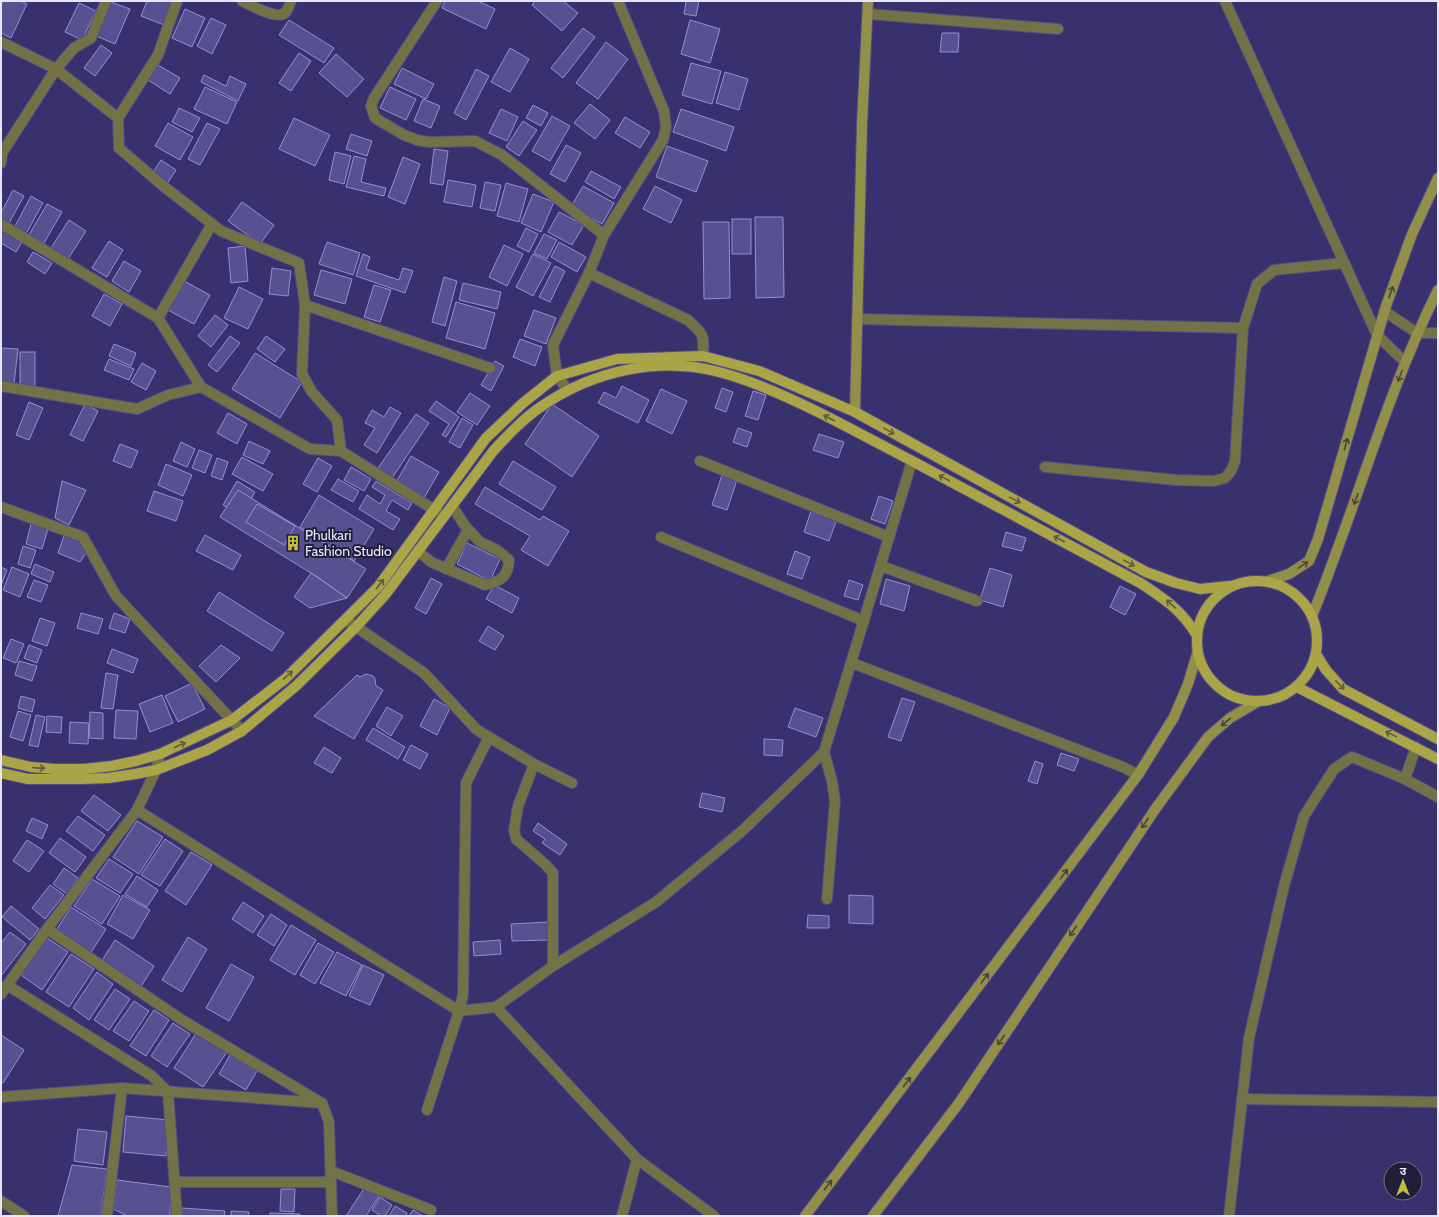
<svg xmlns="http://www.w3.org/2000/svg" width="1439" height="1217" font-family="Cabin,'Noto Sans Devanagari',sans-serif">
<rect width="100%" height="100%" fill="#39306e"/>
<g fill="#575191" stroke="#948fd5">
<polygon points="1,1 21,1 27,4 11,38 1,33"/>
<polygon points="108,1 130,9 115,44 94,35"/>
<polygon points="147,1 173,1 164,25 141,16"/>
<polygon points="445,1 478,1 495,9 486,29 442,8"/>
<polygon points="535,1 563,1 578,13 562,31 532,5"/>
<polygon points="686,1 699,1 696,16 684,14"/>
<polygon points="79,3 96,11 82,40 65,32"/>
<polygon points="185,9 205,18 192,47 172,38"/>
<polygon points="211,18 226,25 212,54 197,46"/>
<polygon points="289,20 334,48 324,63 279,35"/>
<polygon points="690,20 720,29 710,63 681,54"/>
<polygon points="583,28 595,37 563,78 551,68"/>
<polygon points="942,33 959,33 958,52 940,52"/>
<polygon points="606,42 628,59 598,99 576,83"/>
<polygon points="101,45 112,53 95,76 84,68"/>
<polygon points="510,48 529,59 510,92 491,82"/>
<polygon points="299,53 311,61 291,91 279,83"/>
<polygon points="336,54 364,79 347,97 319,73"/>
<polygon points="691,63 721,71 712,104 682,95"/>
<polygon points="158,65 180,78 170,94 148,80"/>
<polygon points="402,68 434,84 426,99 394,84"/>
<polygon points="476,69 489,76 466,120 454,113"/>
<polygon points="725,72 748,79 739,110 716,103"/>
<polygon points="204,75 226,86 230,76 246,84 238,101 201,82"/>
<polygon points="205,87 237,102 227,124 194,109"/>
<polygon points="390,87 416,99 406,120 380,108"/>
<polygon points="423,99 440,106 431,128 414,121"/>
<polygon points="590,104 610,120 595,139 574,123"/>
<polygon points="533,105 548,113 541,126 526,118"/>
<polygon points="179,108 200,118 192,132 172,122"/>
<polygon points="501,109 518,117 507,141 489,133"/>
<polygon points="681,109 734,127 726,151 673,132"/>
<polygon points="552,116 570,126 550,161 532,151"/>
<polygon points="625,117 650,132 640,148 615,133"/>
<polygon points="294,118 330,135 315,166 279,149"/>
<polygon points="523,121 537,130 519,156 506,147"/>
<polygon points="168,123 193,137 180,160 155,146"/>
<polygon points="207,123 220,129 200,165 188,159"/>
<polygon points="351,134 372,141 367,156 346,149"/>
<polygon points="566,145 581,153 565,182 550,174"/>
<polygon points="667,146 708,161 696,192 656,177"/>
<polygon points="434,149 448,151 443,185 430,183"/>
<polygon points="335,152 351,156 344,184 329,180"/>
<polygon points="354,156 366,159 361,182 386,188 384,196 346,187"/>
<polygon points="403,157 420,164 405,204 388,197"/>
<polygon points="161,160 176,170 167,184 152,174"/>
<polygon points="591,171 621,187 614,199 585,182"/>
<polygon points="448,180 476,185 472,207 444,202"/>
<polygon points="485,182 501,185 495,211 480,208"/>
<polygon points="506,183 528,189 519,222 497,216"/>
<polygon points="583,186 614,203 602,224 571,207"/>
<polygon points="655,186 682,200 671,223 643,209"/>
<polygon points="13,190 24,196 8,225 1,222 1,213"/>
<polygon points="533,194 554,202 541,232 521,223"/>
<polygon points="31,196 43,203 26,234 14,228"/>
<polygon points="242,202 274,225 260,244 228,221"/>
<polygon points="47,204 62,212 44,243 29,235"/>
<polygon points="559,212 584,225 572,245 548,232"/>
<polygon points="755,217 783,217 784,297 756,298"/>
<rect x="732" y="219" width="19" height="35"/>
<polygon points="69,220 86,231 68,259 51,248"/>
<polygon points="703,222 729,222 730,298 704,299"/>
<polygon points="3,228 23,240 16,252 1,243 1,232"/>
<polygon points="526,228 538,234 529,252 517,246"/>
<polygon points="544,234 557,240 547,259 534,253"/>
<polygon points="109,241 123,250 107,277 92,268"/>
<polygon points="327,242 360,253 353,275 319,264"/>
<polygon points="559,242 586,257 577,272 551,257"/>
<polygon points="504,245 523,254 507,286 489,277"/>
<polygon points="245,246 248,281 231,283 228,248"/>
<polygon points="33,252 52,263 45,274 27,262"/>
<polygon points="363,254 370,257 366,269 399,280 403,268 413,271 405,293 356,276"/>
<polygon points="533,254 551,263 533,296 516,287"/>
<polygon points="124,261 141,271 129,292 112,281"/>
<polygon points="555,266 565,271 550,302 539,297"/>
<polygon points="272,268 291,271 288,296 269,294"/>
<polygon points="321,270 352,279 345,304 314,295"/>
<polygon points="444,277 457,281 445,326 432,322"/>
<polygon points="182,280 210,295 194,324 166,309"/>
<polygon points="463,283 501,292 497,309 459,300"/>
<polygon points="374,285 391,290 380,322 364,317"/>
<polygon points="239,287 263,299 248,329 224,318"/>
<polygon points="104,294 122,304 110,326 92,316"/>
<polygon points="456,302 495,313 485,349 446,338"/>
<polygon points="534,310 556,318 546,344 524,336"/>
<polygon points="215,315 228,325 211,347 198,336"/>
<polygon points="230,336 240,343 217,372 208,365"/>
<polygon points="266,336 285,349 275,362 257,349"/>
<polygon points="520,339 542,347 535,366 513,357"/>
<polygon points="114,344 136,353 131,366 109,356"/>
<polygon points="1,348 18,349 14,384 1,383"/>
<rect x="20" y="352" width="15" height="36"/>
<polygon points="255,353 302,382 280,418 232,389"/>
<polygon points="109,359 134,369 129,380 104,370"/>
<polygon points="495,361 504,366 491,391 481,385"/>
<polygon points="142,363 156,371 146,390 131,382"/>
<polygon points="622,386 649,400 638,423 598,403 604,392 616,398"/>
<polygon points="722,388 733,392 726,412 715,408"/>
<polygon points="661,389 687,401 672,434 646,421"/>
<polygon points="753,391 766,395 758,420 745,416"/>
<polygon points="470,393 490,406 477,425 457,412"/>
<polygon points="436,401 459,417 446,437 442,435 449,424 429,411"/>
<polygon points="29,402 43,408 29,440 16,435"/>
<polygon points="85,404 98,411 83,441 70,435"/>
<polygon points="552,404 599,436 572,477 525,444"/>
<polygon points="390,407 401,413 377,453 364,445 375,428 365,423 372,410 384,417"/>
<polygon points="228,413 247,424 237,444 217,433"/>
<polygon points="416,414 429,423 392,478 378,468"/>
<polygon points="462,418 473,425 460,448 449,442"/>
<polygon points="738,428 752,433 747,447 733,442"/>
<polygon points="819,434 844,442 838,458 813,450"/>
<polygon points="249,441 270,451 263,464 243,455"/>
<polygon points="181,442 195,449 187,467 173,461"/>
<polygon points="120,444 138,451 131,468 113,461"/>
<polygon points="199,450 212,455 205,473 192,468"/>
<polygon points="411,456 439,472 423,500 395,484"/>
<polygon points="242,457 273,474 263,491 232,474"/>
<polygon points="217,458 228,462 222,480 211,476"/>
<polygon points="318,458 332,466 317,492 303,484"/>
<polygon points="513,461 556,487 542,510 499,484"/>
<polygon points="166,464 192,475 183,496 158,485"/>
<polygon points="351,467 371,479 364,491 344,480"/>
<polygon points="722,475 737,480 727,510 712,505"/>
<polygon points="338,479 359,491 353,502 331,490"/>
<polygon points="62,481 86,490 69,525 55,518"/>
<polygon points="237,481 255,492 241,516 223,505"/>
<polygon points="376,481 412,503 408,510 392,500 386,511 400,519 393,530 359,509 367,495 380,504 385,495 372,487"/>
<polygon points="485,487 540,520 543,516 569,531 548,566 521,550 530,536 475,504"/>
<polygon points="238,490 366,569 347,598 319,578 220,517"/>
<polygon points="154,491 183,501 176,521 147,511"/>
<polygon points="319,495 374,529 354,561 300,527"/>
<polygon points="879,496 893,501 885,524 871,519"/>
<polygon points="257,504 295,526 284,545 246,522"/>
<polygon points="811,511 837,519 829,541 804,532"/>
<polygon points="32,520 49,525 42,549 26,544"/>
<polygon points="1006,532 1026,538 1022,551 1002,546"/>
<polygon points="65,533 79,538 88,550 80,562 58,553"/>
<polygon points="205,535 241,555 233,570 196,551"/>
<polygon points="467,543 500,559 490,581 457,564"/>
<polygon points="23,546 36,550 30,568 18,564"/>
<polygon points="795,551 810,557 802,579 787,574"/>
<polygon points="35,564 54,572 50,582 31,574"/>
<polygon points="1,567 7,570 1,586"/>
<polygon points="12,567 29,574 20,597 3,590"/>
<polygon points="990,568 1012,575 1003,607 980,600"/>
<polygon points="311,573 347,598 310,608 294,597"/>
<polygon points="431,578 442,584 426,614 415,608"/>
<polygon points="886,579 910,586 904,611 880,604"/>
<polygon points="34,580 48,585 41,602 27,597"/>
<polygon points="849,580 863,585 858,600 844,596"/>
<polygon points="494,585 519,598 512,613 486,599"/>
<polygon points="1120,586 1136,594 1125,615 1110,607"/>
<polygon points="219,592 284,633 272,651 207,611"/>
<polygon points="81,613 103,619 98,634 77,628"/>
<polygon points="114,613 130,619 125,633 109,628"/>
<polygon points="40,618 55,623 47,646 32,641"/>
<polygon points="488,626 504,636 495,650 479,641"/>
<polygon points="11,639 24,644 16,663 3,658"/>
<polygon points="29,645 42,650 37,663 24,658"/>
<polygon points="221,645 240,658 216,682 199,666"/>
<polygon points="112,649 138,659 133,673 107,663"/>
<polygon points="19,661 37,666 32,681 15,675"/>
<polygon points="106,673 118,675 113,709 101,708"/>
<polygon points="366,674 373,676 375,679 376,686 383,690 354,739 314,716 357,675 360,677"/>
<polygon points="192,683 205,709 178,722 165,696"/>
<polygon points="162,695 173,723 150,732 139,704"/>
<polygon points="21,696 35,700 32,712 18,708"/>
<polygon points="902,698 915,702 901,741 888,737"/>
<polygon points="434,699 450,708 437,735 420,726"/>
<polygon points="387,707 403,716 391,736 376,726"/>
<polygon points="795,708 823,718 816,737 788,727"/>
<polygon points="116,710 138,711 136,739 114,738"/>
<polygon points="18,711 31,715 23,741 10,737"/>
<polygon points="90,712 103,713 103,739 89,738"/>
<polygon points="36,715 45,717 38,747 29,745"/>
<polygon points="47,716 62,717 61,733 46,732"/>
<polygon points="70,722 89,723 88,744 69,743"/>
<polygon points="373,728 405,747 398,759 366,740"/>
<polygon points="764,739 783,740 782,756 764,755"/>
<polygon points="411,745 428,754 420,769 403,760"/>
<polygon points="324,747 341,758 332,773 314,763"/>
<polygon points="1061,753 1079,759 1074,771 1057,765"/>
<polygon points="1035,761 1043,764 1037,784 1028,781"/>
<polygon points="702,793 725,798 722,812 699,807"/>
<polygon points="94,795 121,815 108,831 81,811"/>
<polygon points="78,816 105,835 93,851 66,831"/>
<polygon points="32,818 48,825 42,839 26,831"/>
<polygon points="137,821 163,837 139,874 113,857"/>
<polygon points="538,823 567,844 560,855 542,843 545,839 533,831"/>
<polygon points="60,838 86,857 75,872 49,853"/>
<polygon points="165,839 183,851 160,886 141,875"/>
<polygon points="27,840 44,851 29,872 13,861"/>
<polygon points="191,852 212,865 186,905 165,891"/>
<polygon points="109,859 133,874 120,893 96,878"/>
<polygon points="64,868 78,878 67,894 53,884"/>
<polygon points="137,876 158,890 147,907 125,894"/>
<polygon points="92,879 120,896 102,924 74,906"/>
<polygon points="50,885 64,895 45,919 32,908"/>
<polygon points="123,895 150,910 133,939 107,924"/>
<polygon points="849,895 873,896 873,924 849,923"/>
<polygon points="243,902 264,916 253,933 232,919"/>
<polygon points="11,906 39,929 30,940 2,917"/>
<polygon points="71,907 106,929 90,954 55,932"/>
<polygon points="271,914 287,925 274,946 257,935"/>
<polygon points="808,915 829,916 829,928 807,928"/>
<polygon points="548,922 548,940 512,941 511,924"/>
<polygon points="291,925 316,940 295,975 270,960"/>
<polygon points="10,932 26,944 1,976 1,943"/>
<polygon points="188,937 207,949 182,992 162,980"/>
<polygon points="47,938 68,952 42,990 21,975"/>
<polygon points="115,940 154,966 140,988 101,962"/>
<polygon points="500,940 501,954 474,956 473,942"/>
<polygon points="318,943 334,952 315,984 300,975"/>
<polygon points="337,952 362,965 346,996 320,983"/>
<polygon points="71,954 94,969 69,1007 46,992"/>
<polygon points="231,964 254,977 229,1021 206,1008"/>
<polygon points="363,965 384,975 370,1005 349,996"/>
<polygon points="97,972 113,984 89,1020 73,1008"/>
<polygon points="115,989 130,999 109,1030 94,1020"/>
<polygon points="134,1001 149,1011 129,1041 113,1031"/>
<polygon points="154,1010 169,1020 146,1056 130,1046"/>
<polygon points="173,1023 190,1034 167,1067 151,1056"/>
<polygon points="197,1032 227,1052 203,1087 174,1068"/>
<polygon points="1,1035 24,1050 3,1083 1,1082"/>
<polygon points="230,1055 257,1071 246,1090 219,1074"/>
<polygon points="126,1116 169,1120 166,1156 123,1152"/>
<polygon points="78,1129 107,1132 103,1165 74,1161"/>
<polygon points="72,1165 107,1169 101,1216 58,1216"/>
<polygon points="117,1180 171,1187 170,1216 128,1216 113,1209"/>
<polygon points="365,1187 379,1196 366,1216 346,1216"/>
<polygon points="281,1189 295,1189 294,1212 280,1211"/>
<polygon points="380,1197 392,1205 385,1216 381,1216 372,1210"/>
<polygon points="395,1206 407,1213 406,1216 389,1216"/>
<polygon points="182,1208 225,1211 224,1216 182,1216"/>
<polygon points="413,1210 423,1216 409,1216"/>
<polygon points="231,1211 249,1212 248,1216 231,1216"/>
<polygon points="270,1213 300,1214 300,1216 270,1216"/>
</g>
<g fill="none" stroke-linecap="round" stroke-linejoin="round">
<defs>
<g id="lane">
<polyline points="1225,1 1377,335 1405,362"/>
<polyline points="868,14 1058,29"/>
<path d="M418 551 431 562 485 585C501 581 508 577 509 560L497 550 480 542 465 526 452 506"/>
<polyline points="881,566 977,601"/>
<polyline points="446,569 468,530"/>
<polyline points="1416,747 1405,779 1438,797"/>
<polyline points="1242,1099 1438,1102"/>
<polyline points="1229,1216 1249,1038 1284,886 1304,816 1334,769 1352,757 1405,779"/>
</g>
<g id="street">
<path d="M242 1C251 5 276 20 285 13 288 10 289 5 291 1"/>
<polyline points="437,1 374,98 371,106 375,118 404,135 417,140 429,142 475,141 502,155 604,235"/>
<polyline points="1,42 56,69 118,118 119,148 162,185 221,231 299,263 305,305 490,368"/>
<polyline points="118,118 158,55 177,1"/>
<polyline points="1,163 2,153 56,69 74,48 91,38 106,1"/>
<polyline points="1,224 158,318 201,387 310,449 341,451 444,516"/>
<path d="M589 273 688 320C704 334 704 335 703 356"/>
<polyline points="305,305 302,374 312,392 337,420 341,451"/>
<polyline points="1384,311 1417,333 1438,333"/>
<polyline points="158,318 212,224"/>
<polyline points="857,319 1243,328 1257,284 1274,270 1344,263"/>
<polyline points="1,386 137,409 168,395 201,387"/>
<polyline points="568,390 557,376 553,345 589,273 604,235 663,140 666,127 664,111 618,1"/>
<polyline points="700,461 889,537"/>
<polyline points="1045,467 1176,480 1214,481 1225,478 1231,471 1235,461 1243,328"/>
<polyline points="1,507 83,537 116,596 242,731"/>
<polyline points="661,537 864,621"/>
<polyline points="346,620 424,673 477,730 534,764 572,783"/>
<polyline points="852,663 1123,767 1138,775"/>
<polyline points="489,737 466,783 463,995 459,1011 496,1007"/>
<polyline points="824,752 832,781 835,801 827,899"/>
<polyline points="534,764 518,806 514,830 516,839 546,865 553,873 553,966 496,1007 637,1159 714,1216"/>
<polyline points="137,810 459,1011 427,1110"/>
<polyline points="47,929 182,1020 320,1102"/>
<polyline points="553,966 656,902 742,831 824,752 912,461"/>
<polyline points="7,985 152,1076 168,1092 177,1216"/>
<polyline points="1,994 47,929 137,810 156,770 160,754"/>
<polyline points="1,1097 122,1088 322,1103 329,1122 332,1216"/>
<polyline points="331,1171 431,1210"/>
<polyline points="176,1182 331,1182"/>
<polyline points="1,1201 24,1216"/>
<polyline points="107,1216 122,1088"/>
<polyline points="622,1216 637,1159"/>
</g>
<g id="secondary">
<polyline points="855,412 862,124 868,1"/>
<polyline points="1268,581 1289,574 1309,561 1318,539 1386,306 1412,234 1438,178"/>
<path d="M1312 616C1356 508 1386 394 1438 290"/>
<polyline points="805,1216 1138,775 1174,717 1188,684 1197,654"/>
<polyline points="873,1216 959,1103 1156,808 1208,737 1230,718 1259,701"/>
</g>
<g id="primary">
<circle cx="1257" cy="641" r="60"/>
<polyline points="1316,654 1326,670 1343,689 1438,739"/>
<polyline points="1297,687 1438,759"/>
<polyline points="1,760 31,767 55,769 84,769 112,766 136,761 160,754 232,720 285,679 378,587 486,438 523,403 557,376 617,359 703,356 759,371 855,412 1146,572 1176,583 1200,589 1230,586"/>
<path d="M1 773 28 779H81L108 778 135 774 156 770 207 750 242 731 296 686 356 627 385 595 494 450C509 434 524 418 542 406 593 371 658 356 719 372 754 381 788 397 820 413 852 429 883 446 914 462 990 503 1066 543 1142 584 1166 600 1181 610 1196 634"/>
</g>
</defs>
<use href="#lane" stroke="#554d85" stroke-width="12"/>
<use href="#street" stroke="#554d85" stroke-width="12"/>
<use href="#secondary" stroke="#554d85" stroke-width="12"/>
<use href="#primary" stroke="#554d85" stroke-width="12"/>
<use href="#lane" stroke="#737246" stroke-width="10"/>
<use href="#street" stroke="#737246" stroke-width="10"/>
<use href="#secondary" stroke="#928f48" stroke-width="10"/>
<use href="#primary" stroke="#aaa546" stroke-width="10"/>
</g>
<defs><path id="oneway-shaft" d="M-6 0H5M1.5-3L5.5 0L1.5 3" fill="none" stroke-width="1.6" stroke-linecap="round" stroke-linejoin="round"/></defs>
<g stroke="#49463f">
<use href="#oneway-shaft" transform="translate(1391 292) rotate(-70)"/>
<use href="#oneway-shaft" transform="translate(1400 376) rotate(110)"/>
<use href="#oneway-shaft" transform="translate(1346 444) rotate(-74)"/>
<use href="#oneway-shaft" transform="translate(1356 499) rotate(110)"/>
<use href="#oneway-shaft" transform="translate(1303 565) rotate(-34)"/>
<use href="#oneway-shaft" transform="translate(1226 722) rotate(141)"/>
<use href="#oneway-shaft" transform="translate(1145 823) rotate(124)"/>
<use href="#oneway-shaft" transform="translate(1064 874) rotate(-53)"/>
<use href="#oneway-shaft" transform="translate(1073 931) rotate(124)"/>
<use href="#oneway-shaft" transform="translate(985 978) rotate(-53)"/>
<use href="#oneway-shaft" transform="translate(1001 1040) rotate(124)"/>
<use href="#oneway-shaft" transform="translate(907 1082) rotate(-53)"/>
<use href="#oneway-shaft" transform="translate(828 1185) rotate(-53)"/>
</g>
<g stroke="#5f5b3f">
<use href="#oneway-shaft" transform="translate(829 418) rotate(-153)"/>
<use href="#oneway-shaft" transform="translate(889 431) rotate(29)"/>
<use href="#oneway-shaft" transform="translate(944 478) rotate(-152)"/>
<use href="#oneway-shaft" transform="translate(1015 500) rotate(29)"/>
<use href="#oneway-shaft" transform="translate(1059 539) rotate(-152)"/>
<use href="#oneway-shaft" transform="translate(1129 563) rotate(29)"/>
<use href="#oneway-shaft" transform="translate(380 584) rotate(-52)"/>
<use href="#oneway-shaft" transform="translate(1171 604) rotate(-139)"/>
<use href="#oneway-shaft" transform="translate(288 675) rotate(-43)"/>
<use href="#oneway-shaft" transform="translate(1340 685) rotate(45)"/>
<use href="#oneway-shaft" transform="translate(1391 734) rotate(-154)"/>
<use href="#oneway-shaft" transform="translate(180 745) rotate(-24)"/>
<use href="#oneway-shaft" transform="translate(39 768) rotate(4)"/>
</g>
<defs>
<symbol id="building-bare" viewBox="-9 -9 18 18"><path d="M-4-6H4V6H1V3H-1V6H-4ZM-2.5-4.3h1.7v1.8h-1.7ZM.8-4.3h1.7v1.8H.8ZM-2.5-1h1.7V.8h-1.7ZM.8-1h1.7V.8H.8Z" fill="#c3bd3e" stroke="#211e3a" stroke-width="2.5" paint-order="stroke"/></symbol>
</defs>
<g fill-rule="evenodd">
<use href="#building-bare" x="282" y="532" width="22" height="22"/>
</g>
<g text-anchor="middle" stroke-width="4" stroke-linejoin="round" paint-order="stroke">
<g font-size="14" fill="#e7e6fd" stroke="#211e3a" text-anchor="start">
<text x="305" y="540">Phulkari<tspan x="305" dy="16">Fashion Studio</tspan></text>
</g>
</g>
<rect width="1439" height="1217" fill="none" stroke="#e7e6fd" stroke-width="4"/>
<g transform="translate(1403 1181)"><circle r="19" fill="#211e3a" stroke="#706e88"/>
<path d="M0-3L7 15L0 10L-7 15Z" fill="#c3bd3e"/>
<text y="-6" font-size="11" font-weight="bold" text-anchor="middle" fill="#e7e6fd">उ</text>
</g>
</svg>
